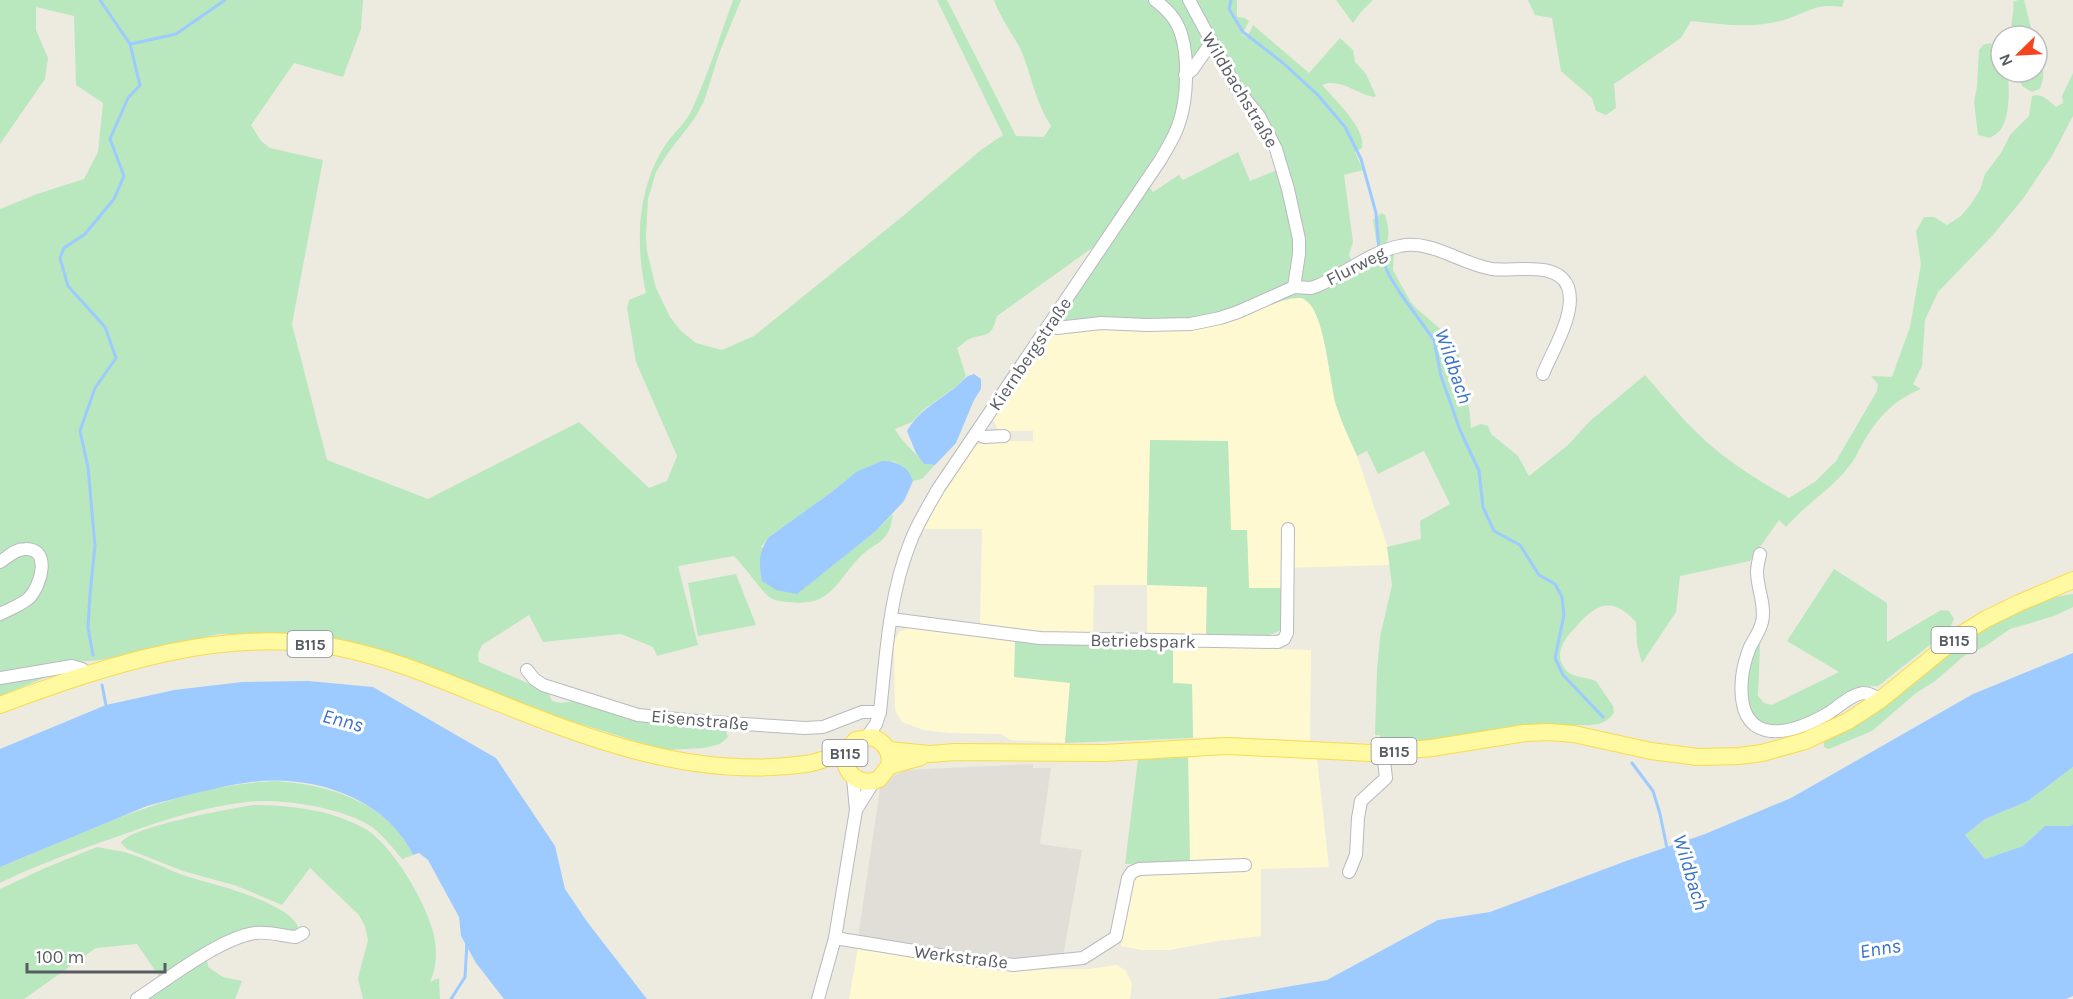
<svg xmlns="http://www.w3.org/2000/svg" width="2073" height="999" font-family="Karla,sans-serif">
<rect width="100%" height="100%" fill="#edebdf"/>
<g fill="#fff9d2">
<polygon points="1294,297 1302,298 1313,307 1321,327 1337,408 1357,456 1390,554 1389,565 1281,568 1281,588 1249,588 1247,530 1231,530 1228,442 1151,440 1147,584 1207,587 1206,637 1147,636 1147,585 1094,585 1093,635 1037,633 980,627 982,529 923,529 954,473 970,450 976,445 991,441 1033,441 1033,431 1005,431 998,429 993,420 996,414 1049,337 1058,332 1250,312"/>
<polygon points="910,628 1015,641 1070,683 1065,743 1010,740 1002,734 950,733 924,730 902,722 895,710 894,645 895,639 900,631"/>
<polygon points="1173,646 1311,650 1310,741 1230,737 1193,738 1192,684 1173,683"/>
<polygon points="1243,753 1317,759 1329,867 1261,869 1261,936 1218,941 1170,950 1142,950 1121,946 1131,883 1137,875 1190,863 1188,755"/>
<polygon points="858,947 1004,970 1089,969 1117,965 1126,971 1132,984 1130,999 849,999"/>
</g>
<polygon fill="#e0ded7" points="1033,764 1033,768 1051,768 1040,844 1082,850 1063,956 1007,963 858,938 881,782 906,770"/>
<g fill="#b9e7be">
<path d="M0 0H363L361 29 343 77 294 63 251 125 261 141 270 148 323 160 292 324 327 460 428 499 579 422 649 488 667 481 677 456 636 362 627 308 629 300 646 293C635 243 637 188 666 144 675 131 688 121 693 107 709 72 720 36 733 0H741L720 51 704 101 695 118 668 153 656 172 648 199 646 235 647 251 656 288 670 317 681 331 696 343 722 350 754 336 903 216 981 150 1003 135 937 0H947L1016 136 1044 137 1051 126C1037 105 1032 79 1023 55 1015 36 1001 20 994 0H1150L1166 13 1177 30 1181 60V87L1178 107 1170 131 1099 243 997 316C991 339 988 332 969 339 965 341 961 346 957 348L966 376 957 386 923 410 912 422 895 429C903 444 914 450 924 464L935 465 922 479 913 481C910 470 903 466 894 461L856 472 833 491 769 537 761 547 820 575 876 531 893 514C889 546 875 540 858 559 834 585 830 607 788 602 782 602 771 600 767 595 755 583 746 568 734 556L678 566 698 645 657 656 653 647 621 634 543 642 529 615 482 645 478 654 479 662 548 692 552 701 561 703 574 701 717 726 726 731 728 737 720 744 704 748 664 750 558 717 540 709 279 634H219L101 660 49 664 44 678 0 696V209L37 194 84 179 98 152 103 103 76 85 74 16 36 7V30L48 58 45 79 0 144Z"/>
<path d="M1160 0H1237V17L1245 18 1249 21 1242 35 1247 37 1253 25 1309 73 1340 38 1353 50 1355 62 1366 74 1376 96 1374 97C1357 94 1339 77 1322 85 1335 100 1366 128 1362 148L1355 152 1363 170 1344 175 1353 242 1349 255 1353 264 1308 284 1303 281 1300 273 1269 296 1196 320 1059 323 1058 319 1148 185 1153 192 1179 175 1183 180 1238 152 1250 181 1287 166 1215 44 1189 84 1186 46Z"/>
<polygon points="1336,0 1373,0 1361,12 1353,23"/>
<path d="M1528 0H1844L1842 7C1814 2 1804 15 1780 21 1750 29 1721 24 1691 21L1681 38 1614 84 1616 108 1606 115 1596 111 1592 98 1561 71 1552 18 1535 15Z"/>
<path d="M2018 0H2024L2033 36H2013C2009 20 2015 17 2013 2Z"/>
<path d="M1990 43C2001 52 2001 58 2001 72H2007C2010 86 2010 117 2001 129 1999 133 1993 136 1990 138L1978 135 1974 102 1977 86 1979 50 1983 45Z"/>
<path d="M2037 46C2043 62 2046 73 2040 89L2032 92 2022 86 2017 72H2037Z"/>
<path d="M2073 73V116L2052 156 2022 200 1993 235 1938 292 1925 320 1922 366 1913 384 1921 389C1894 400 1879 416 1864 441 1859 449 1856 458 1850 465 1832 489 1806 504 1786 527L1779 520 1750 561 1680 576 1676 612 1642 663 1637 645 1636 622C1612 596 1596 603 1575 628 1568 635 1559 646 1560 657 1560 662 1565 670 1569 673 1575 677 1589 678 1596 681L1613 706 1614 713C1603 728 1587 725 1570 725L1566 728 1471 735 1381 747 1380 735H1375L1377 670 1380 637 1392 585 1387 547 1421 539 1420 521 1450 504 1424 451 1378 474 1367 451 1357 456C1350 440 1342 424 1337 408 1329 384 1326 311 1304 299 1293 294 1262 308 1250 312 1268 304 1293 287 1313 295L1317 289 1394 252 1393 270 1410 301 1417 309 1451 338 1460 357V377L1469 407 1471 428 1481 424 1488 426 1491 434 1518 456 1529 476 1568 445 1590 421 1645 375C1667 400 1689 428 1715 449 1738 468 1763 483 1789 498L1816 481 1836 461 1877 391 1878 384 1871 376 1892 377 1910 327 1921 264 1916 231 1924 217H1934L1947 225 1961 216 1971 204 1980 190 1985 174 2001 153 2010 135 2029 116 2032 96C2042 93 2049 101 2056 107L2063 103 2062 96Z"/>
<path d="M1381 213 1385 215C1389 228 1392 244 1378 251L1373 220Z"/>
<polygon points="1150,440 1228,441 1231,530 1247,530 1249,588 1281,588 1281,630 1262,638 1206,637 1207,587 1147,585"/>
<polygon points="1834,569 1887,603 1887,642 1941,610 1949,611 1954,619 1949,630 1878,686 1860,687 1813,717 1774,728 1749,718 1743,692 1755,643 1760,645 1758,696 1764,703 1772,705 1839,672 1787,641"/>
<polygon points="736,574 756,625 698,636 688,583"/>
<polygon points="2073,594 2073,607 2054,616 2010,629 1984,647 1964,656 1935,681 1916,693 1872,731 1829,749 1824,747 1824,741 1975,632 2045,599"/>
<polygon points="1015,641 1173,646 1173,683 1192,684 1193,738 1065,743 1070,683 1014,677"/>
<polygon points="1188,755 1190,863 1164,862 1125,864 1138,759"/>
<polygon points="2073,767 2073,824 2070,826 2045,826 2023,846 1985,859 1965,835 1985,819 2028,801"/>
<path d="M276 781C331 785 387 802 413 855L402 859C392 847 381 832 367 824 337 807 280 798 247 802 203 807 160 821 119 836 78 850 39 864 0 883V867C89 831 178 785 276 781Z"/>
<path d="M254 805C290 805 330 810 362 827 391 841 431 909 435 941 437 955 436 969 430 982L439 978 440 999H363L358 978 368 940 365 926 359 915 310 868 282 905 237 886 183 871 127 849 121 843C128 827 233 808 254 805Z"/>
<path d="M97 847C106 849 115 850 124 852 146 858 167 870 189 877 211 884 301 904 299 933L259 931 161 979 137 944 96 948 24 999H0V889L45 868Z"/>
<polygon points="207,958 208,967 223,977 242,981 235,999 144,999"/>
</g>
<g fill="#9dcbff">
<path d="M974 374 981 379V389L974 400 956 443 935 465 924 464 916 453 907 431C919 410 937 402 956 387 963 381 965 376 974 374Z"/>
<path d="M882 461C896 461 909 466 913 481L904 501 876 531 797 594 776 590 762 581C759 563 758 552 769 537L833 491 856 472Z"/>
<polygon points="2073,653 2073,767 2028,801 1985,819 1965,835 1985,859 2023,846 2045,826 2070,826 2073,824 2073,996 2066,999 1217,999 1327,980 1438,920 1490,912 1626,861 1705,834 1791,798 1973,694"/>
<path d="M309 681 373 687 496 758 555 846 565 889 588 923 647 999H504L476 963 461 936 459 917 428 860 419 853 413 855C385 797 312 774 251 782 216 787 181 797 147 806L0 867V749L106 705 174 690 242 682Z"/>
</g>
<g fill="none" stroke-linecap="round" stroke-linejoin="round">
<g stroke="#9dcbff" stroke-width="3">
<polyline points="1231,0 1229,9 1243,32 1283,63 1318,95 1345,127 1361,159 1376,213 1379,249"/>
<polyline points="131,44 176,34 225,0"/>
<polyline points="1381,256 1389,275 1400,293 1434,340 1441,376 1460,430 1479,471 1483,507 1494,531 1520,545 1539,575 1555,584 1562,597 1564,615 1555,658 1563,675 1603,717"/>
<polyline points="93,655 88,628 90,594 95,546 88,467 80,431 95,388 116,358 105,327 68,286 60,258 64,248 85,234 114,199 124,176 110,139 128,98 140,85 130,44 100,0"/>
<polyline points="102,685 106,705"/>
<polyline points="1632,763 1653,791 1660,814 1667,848"/>
<polyline points="451,999 465,977 467,942"/>
</g>
<defs>
<g id="minor">
<polyline points="1189,0 1237,89 1259,116 1276,149 1288,189 1299,239 1299,254 1294,287"/>
<polyline points="1185,75 1192,70 1211,43"/>
<path d="M1049 325 1057 328 1101 323 1147 325 1191 324 1220 318 1238 312 1294 287 1311 288 1317 286C1345 274 1370 252 1400 246 1431 239 1461 264 1492 269 1514 272 1557 260 1568 287 1577 313 1552 351 1543 374"/>
<polyline points="976,433 984,437 1004,436"/>
<path d="M1760 554C1759 559 1757 566 1757 572 1757 588 1766 605 1762 622 1760 631 1754 639 1750 647 1746 657 1743 667 1742 678 1736 744 1783 739 1827 714 1839 707 1849 695 1863 693 1870 693 1874 696 1880 700"/>
<path d="M0 562C8 557 15 549 25 549 52 548 41 586 29 598 21 605 10 609 0 614"/>
<polyline points="891,619 1040,638 1278,642 1284,639 1287,633 1288,529"/>
<polyline points="527,670 534,679 543,685 638,715 697,721 805,728 823,727 862,712 880,712"/>
<polyline points="0,678 72,666 82,669 86,675"/>
<path d="M867 737 876 724 880 712C886 655 889 596 910 543 917 524 928 507 938 489L1161 159C1167 148 1174 138 1178 126 1188 100 1190 49 1177 24 1172 14 1164 7 1155 0"/>
<polyline points="856,810 874,781"/>
<polyline points="1349,872 1356,855 1358,818 1361,801 1386,778 1383,752"/>
<polyline points="835,938 957,958 1014,965 1083,958 1116,937 1128,878 1132,872 1139,869 1245,865"/>
<path d="M137 999C168 979 220 938 255 933 269 931 282 936 296 937L303 933"/>
<polyline points="818,999 835,938 856,810 853,778"/>
</g>
<g id="major">
<path d="M0 705C108 665 224 625 340 648 385 657 427 674 469 691 577 734 686 781 806 764 819 762 833 756 845 752"/>
<polyline points="888,750 930,754 955,752 1104,753 1227,746 1371,753 1432,748 1525,733 1549,732 1574,734 1651,751 1698,757 1739,756 1762,753 1805,741 1848,721 1880,700 1960,635 1986,619 2019,603 2073,580"/>
<path d="M889 766C892 752 885 742 872 737L856 740 845 752C842 773 860 788 879 779L889 766 921 757"/>
</g>
</defs>
<use href="#minor" stroke="#b8bac0" stroke-width="14"/>
<use href="#major" stroke="#fbda4b" stroke-width="18"/>
<use href="#minor" stroke="#fff" stroke-width="12"/>
<use href="#major" stroke="#fff9a2" stroke-width="16"/>
</g>
<g text-anchor="middle" stroke-width="6" stroke-linejoin="round" paint-order="stroke">
<g fill="#fff" stroke="#8a8d91" stroke-width="1.5">
<rect x="1931.5" y="627" width="45" height="26" rx="4.5"/>
<rect x="287.5" y="631" width="45" height="26" rx="4.5"/>
<rect x="1371.5" y="738" width="45" height="26" rx="4.5"/>
<rect x="822.5" y="740" width="45" height="26" rx="4.5"/>
</g>
<g font-size="16" font-weight="bold" fill="#585c62">
<text x="1954" y="646">B115</text>
<text x="310" y="650">B115</text>
<text x="1394" y="757">B115</text>
<text x="845" y="759">B115</text>
</g>
<g font-size="18" fill="#585c62" stroke="#fff">
<text transform="translate(1240 90) rotate(59)" y="6">Wildbachstraße</text>
<text transform="translate(1356 266) rotate(-27)" y="6">Flurweg</text>
<text transform="translate(1030 354) rotate(-56)" y="6">Kiernbergstraße</text>
<text transform="translate(1143 641) rotate(1)" y="6">Betriebspark</text>
<text transform="translate(700 720) rotate(5)" y="6">Eisenstraße</text>
<text transform="translate(961 957) rotate(7)" y="6">Werkstraße</text>
</g>
<g font-size="20" font-style="italic" fill="#3871ca" stroke="#fff">
<text transform="translate(1454 366) rotate(71)" y="7">Wildbach</text>
<text transform="translate(343 720) rotate(15)" y="7">Enns</text>
<text transform="translate(1691 872) rotate(73)" y="7">Wildbach</text>
<text transform="translate(1880 948) rotate(-9)" y="7">Enns</text>
</g>
</g>
<g transform="translate(2019 54) rotate(246)"><circle r="28" fill="#ffffff" stroke="#bcbec0" stroke-width="1.5"/>
<path d="M0-4.5L10 22L0 15L-10 22Z" fill="#f5431e"/>
<text y="-9" font-size="16" font-weight="bold" text-anchor="middle" fill="#585c62">N</text>
</g>
<path d="M27 963v9h138v-9" fill="none" stroke="#585c62" stroke-width="3"/>
<text x="36" y="963" font-size="18" fill="#585c62" stroke="#ffffff" stroke-width="4.5" paint-order="stroke">100 m</text>
</svg>
